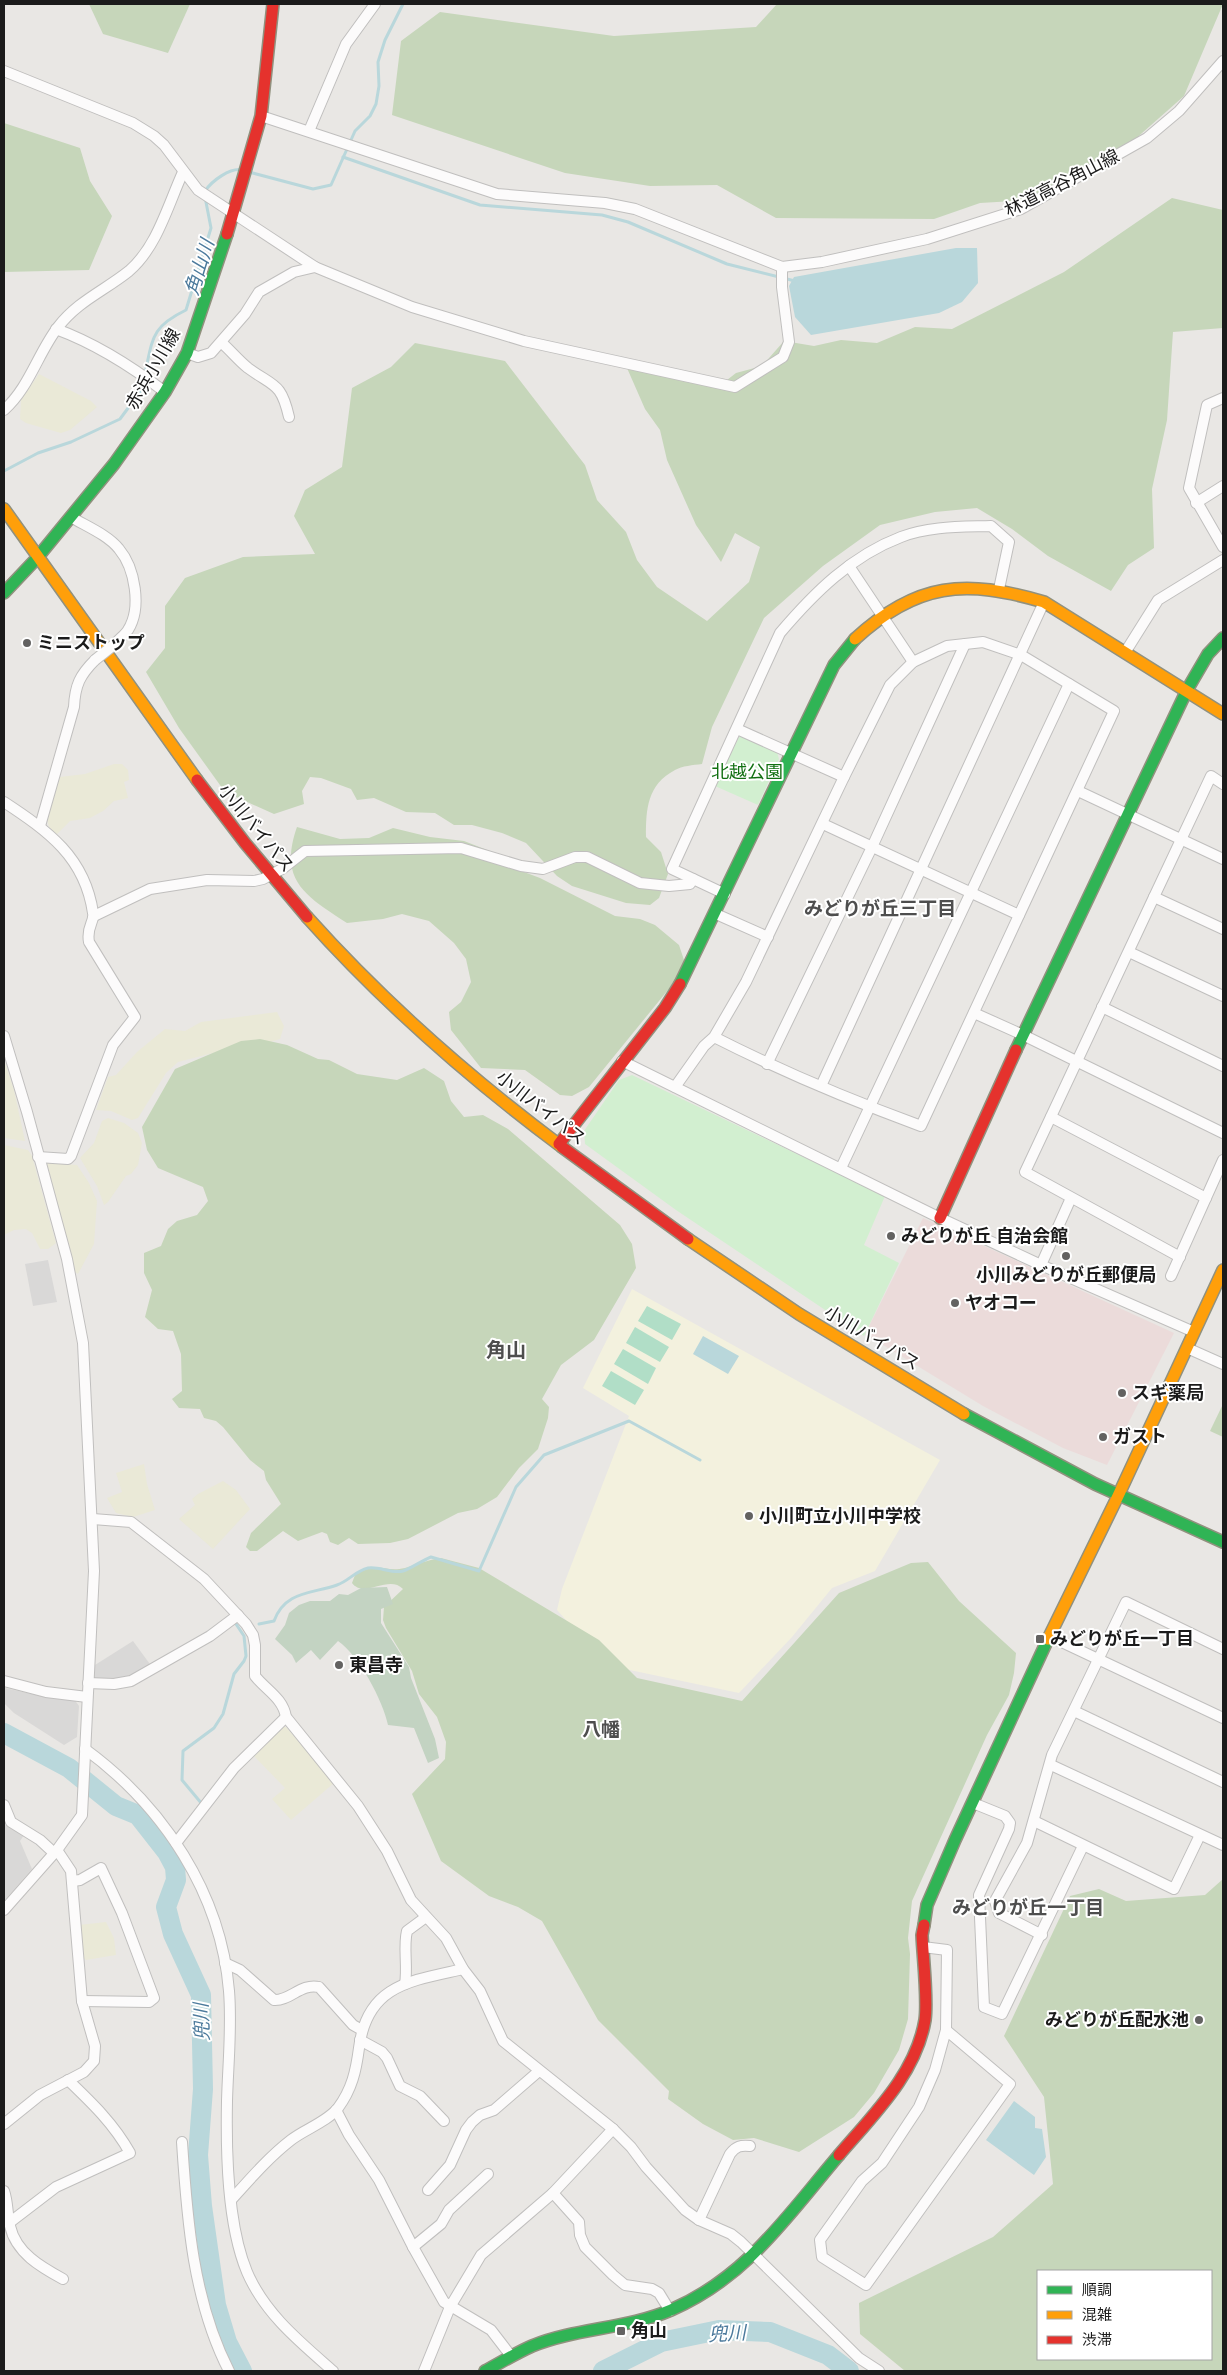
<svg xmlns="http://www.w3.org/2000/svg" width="1227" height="2375" font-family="Helvetica,'Noto Sans JP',sans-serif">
<rect width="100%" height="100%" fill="#e9e7e4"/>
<polygon fill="#ebdbda" points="923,1218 1174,1333 1107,1465 1063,1448 983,1406 865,1334"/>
<polygon fill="#f3f1de" points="632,1289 940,1460 875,1571 832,1588 792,1637 739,1693 606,1665 557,1610 562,1589 629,1416 583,1388"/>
<g fill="#eae9d7">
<polygon points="39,374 91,401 97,407 70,430 61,433 26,423 20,419 21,400"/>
<polygon points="114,764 122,764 128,770 129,780 124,782 128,798 114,801 103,811 90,818 70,821 56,835 49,827 47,820 60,777 85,774"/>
<polygon points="277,1012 284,1026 280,1039 258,1046 240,1046 178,1062 166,1073 138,1118 132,1120 111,1111 96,1110 108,1077 116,1075 137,1052 165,1029 185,1031 201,1022"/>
<polygon points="4,1060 14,1090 25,1141 4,1138"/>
<polygon points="108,1118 124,1123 138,1133 142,1143 138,1165 131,1174 126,1176 108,1202 104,1205 97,1186 80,1158 94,1143 102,1121"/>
<polygon points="4,1145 28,1150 32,1156 56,1243 48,1249 40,1249 32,1233 26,1229 14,1230 4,1235"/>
<polygon points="47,1163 77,1165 89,1183 97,1201 94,1244 78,1274 75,1272"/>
<polygon points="144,1464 147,1484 155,1510 133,1517 116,1513 107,1498 122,1492 116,1473"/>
<polygon points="223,1481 236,1490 250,1509 213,1549 179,1519 195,1505 192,1499 198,1494"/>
<polygon points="282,1727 286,1727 334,1783 291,1820 272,1799 285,1788 252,1754"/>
<polygon points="106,1922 114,1938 116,1955 86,1960 81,1956 79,1925"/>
</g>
<g fill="#c6d6ba" fill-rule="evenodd">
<polygon points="89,4 190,4 168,53 103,34"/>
<polygon points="777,4 1223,4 1184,96 1124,149 1046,199 980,203 934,219 776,218 717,185 650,186 565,173 392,115 401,41 440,12 614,36 756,27"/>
<polygon points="4,123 80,148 90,181 112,216 89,270 4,272"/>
<path d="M1172 198 1223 210V328L1173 332 1167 420 1152 489 1154 548 1128 565 1111 591 1048 556 1012 529 977 508 935 512 880 525 823 566 764 618 712 727 702 764C693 765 682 766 675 770 647 785 646 809 646 837L661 852 668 874 659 898 650 905 626 903 572 886 557 876 526 843 502 833 472 825H454L435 813 406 812 374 798 357 800 351 789 321 778 310 777 302 791 304 804 274 814 225 792 179 728 146 672 165 648V606L185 578 243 557 315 554 294 516 305 490 342 467 352 388 391 367 415 343 505 361 585 465 597 500 626 532 637 560 657 587 707 621 749 582 760 547 735 533 721 562 696 525 667 460 660 430 645 409 627 368 718 387 736 373 762 366 784 341 814 346 841 340 877 343 915 327 952 329 1064 272Z"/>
<path d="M297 827 340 839 369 838 393 828 430 837 464 841 505 857 524 872 540 878 615 916 640 919 655 925 679 945 685 963 672 985 589 1087 572 1096 560 1095 525 1070 481 1068 451 1030 449 1012 461 1002 471 982 466 959 454 943 429 921 402 914 383 919 347 923C306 896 278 881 297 827Z"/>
<polygon points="260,1039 287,1045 318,1059 329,1060 357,1074 397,1080 424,1068 444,1081 451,1101 464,1117 483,1115 508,1129 620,1225 632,1244 636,1268 594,1340 561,1365 542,1399 549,1407 548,1418 538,1449 519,1468 497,1497 477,1509 458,1513 408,1539 390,1543 358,1544 349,1538 338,1545 330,1542 327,1534 322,1532 298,1541 283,1531 257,1551 250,1551 246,1547 251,1533 281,1504 266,1480 264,1471 250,1460 223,1427 216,1421 204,1418 200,1409 179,1408 172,1399 182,1391 181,1354 173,1331 158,1329 145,1317 152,1290 144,1273 144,1253 161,1246 168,1229 177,1221 197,1215 208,1201 203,1187 158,1168 147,1150 142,1127 175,1069 241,1041"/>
<polygon points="1223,1404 1223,1437 1210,1431"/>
<path d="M441 1558 479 1568 599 1640 637 1678 742 1701 839 1593 911 1563 928 1562 959 1601 1016 1653 1014 1673 1009 1695 987 1735 912 1901 908 1938 910 1954 908 2019 899 2050 874 2093 854 2117 799 2152 754 2138 733 2140 703 2124 668 2099 669 2091 598 2020 542 1921 518 1907 489 1896 441 1861 412 1794 445 1759 446 1742 437 1717 419 1694 412 1671 386 1628 383 1620 384 1607 403 1589C389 1574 364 1599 352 1583L355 1575C380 1560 383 1573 405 1568 418 1564 428 1560 441 1558Z"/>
<path d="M1223 1879V2371H905L860 2334 859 2303 993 2237 1053 2184 1044 2097 1004 2036 1070 1896 1099 1889 1126 1901 1205 1895ZM1038 2271H1211V2359H1038Z"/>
</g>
<path fill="#c3d3c2" d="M387 1587 393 1604 381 1609V1623L409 1667 411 1678 435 1739 439 1758 428 1763 414 1728 388 1725C383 1701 359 1655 338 1641L320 1660 311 1650 296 1663 292 1655 275 1639 285 1625 289 1613 299 1605 310 1601H330L339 1594 348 1595 361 1588Z"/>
<g fill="#d2efd0">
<polygon points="743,736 777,752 779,759 758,805 715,786 739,737"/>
<polygon points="632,1075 885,1196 864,1245 899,1263 864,1336 676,1210 585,1144 584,1131 619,1080"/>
</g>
<g fill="#b1dec7">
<polygon points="647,1306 681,1324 672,1340 638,1321"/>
<polygon points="635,1327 669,1347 660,1362 626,1343"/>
<polygon points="623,1349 656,1368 648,1384 614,1364"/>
<polygon points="611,1371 644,1390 635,1405 602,1386"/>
</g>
<g fill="#d9d8d7">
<polygon points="48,1260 57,1302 33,1306 25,1264"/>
<polygon points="133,1641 152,1667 139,1677 94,1681 95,1665"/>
<polygon points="5,1688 45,1697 74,1699 79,1706 77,1737 64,1745 14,1713 4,1703"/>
<polygon points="6,1824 24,1835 20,1841 32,1869 4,1901 4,1827"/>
</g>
<g fill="#b9d7db">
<polygon points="956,248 977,248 978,283 962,302 939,313 811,335 795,317 789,286 794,277"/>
<polygon points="703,1336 739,1356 728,1374 693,1354"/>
<polygon points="1014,2101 1035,2117 1035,2128 1042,2129 1046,2157 1034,2175 986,2140"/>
</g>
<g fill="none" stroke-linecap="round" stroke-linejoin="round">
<g stroke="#b9d7db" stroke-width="3">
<polyline points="343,157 480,205 602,215 628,222 727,264 795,281"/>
<polyline points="249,172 313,189 331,185 355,131 370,116 376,104 379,86 378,62 385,40 403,4"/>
<path d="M205 191C212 181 230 167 243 170"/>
<path d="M145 373C153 338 151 327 186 310L211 228 205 197"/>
<polyline points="4,471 38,453 71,442 120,419 140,392 143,379"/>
<path d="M259 1624 274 1621C285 1591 311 1594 337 1585 349 1581 355 1571 368 1568 379 1566 392 1574 403 1571 412 1568 421 1561 431 1557L479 1571 516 1487 544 1455 629 1421 700 1460"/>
<polyline points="202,1804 182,1780 183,1751 214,1728 223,1714 234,1674 244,1661 246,1656 244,1636 236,1624"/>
</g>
<g stroke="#b9d7db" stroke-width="20">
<polyline points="4,1733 69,1768 116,1806 138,1815 167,1852 175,1867 176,1880 166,1907 173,1934 201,1995 203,2089 198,2155 202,2206 216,2305 227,2342 242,2371"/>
<polyline points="603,2371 661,2342 719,2330 770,2332 828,2355 849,2371"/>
</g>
<defs>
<g id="street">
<polyline points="4,71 133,123 154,136 164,145 198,190 315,267"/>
<polyline points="261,116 497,194 605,203 635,209 782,267 822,262 927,239 1021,209 1147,138 1179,111 1223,61"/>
<polyline points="309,131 346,44 375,4"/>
<path d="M56 329C97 344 131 366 165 392"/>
<path d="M222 343C231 351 239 361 248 368 274 387 281 382 289 417"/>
<polyline points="187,353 198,357 211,353 245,314 259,292 294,272 315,267 412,307 524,341 735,387 783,357 789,342 782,287 782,267"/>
<polyline points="1223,398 1207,405 1189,488 1223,547"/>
<path d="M4 410C29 388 38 353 58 327 78 301 104 291 129 271 157 247 168 205 183 172"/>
<polyline points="1196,503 1223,486"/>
<path d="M71 517C86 526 108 535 119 549 135 568 142 608 128 630 125 635 119 639 115 644"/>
<polyline points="849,566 913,662"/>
<polyline points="1126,651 1158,600 1223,560"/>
<polyline points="737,729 844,777"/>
<polyline points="1078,791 1223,859"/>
<path d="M4 802C48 831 85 857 93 913 95 922 86 926 89 942L135 1017 113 1045 71 1156 68 1159 38 1157"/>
<polyline points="823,824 1019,915"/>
<path d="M40 826 74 707C75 685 80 675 95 660"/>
<path d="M725 894 672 869 780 633C814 593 851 556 901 537 929 526 962 527 991 526L1009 542 999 589"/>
<polyline points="1154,897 1223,929"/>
<polyline points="716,914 768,937"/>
<polyline points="94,916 150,889 207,880 254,881 263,879 282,869 305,851 461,848 521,866 543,869 575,857 587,857 640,883 669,886 690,884 693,879"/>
<polyline points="1129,952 1223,996"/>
<polyline points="1102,1007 1223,1066"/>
<polyline points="974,1013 1023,1035 1223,1133"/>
<polyline points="4,1036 27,1112 67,1259 83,1343 94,1571 82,1815 57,1850 4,1910"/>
<polyline points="622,1061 940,1218 1041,1265 1194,1332"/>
<polyline points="767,1064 872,847 965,644"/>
<polyline points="821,1086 1044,602"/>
<path d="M675 1087 704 1046 714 1037 746 982 844 777 890 685 913 662 947 646 983 642 1021 655 1114 711 921 1126C850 1100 781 1071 714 1037"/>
<polyline points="1051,1117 1206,1198"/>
<polyline points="841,1168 1069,684"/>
<path d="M1180 1257 1025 1172C1086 1040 1149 908 1211 776L1223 784"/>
<polyline points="1041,1265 1071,1198"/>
<polyline points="1171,1276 1223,1160"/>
<polyline points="1187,1348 1223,1364"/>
<path d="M93 1519 131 1522 204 1579 246 1624 253 1635 255 1645V1676C266 1690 283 1698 286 1717L358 1806 387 1851 411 1900 446 1938 463 1969 480 1991 503 2041 613 2129 631 2147 646 2167 685 2210 699 2220 731 2234 741 2242 859 2358 879 2371"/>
<polyline points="1049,1636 1223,1718"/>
<polyline points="4,1681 46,1692 87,1697"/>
<polyline points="88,1683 114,1684 131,1681 210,1636 238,1615"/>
<polyline points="1074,1711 1223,1782"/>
<path d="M85 1749C163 1806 221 1893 229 1991 232 2027 228 2064 227 2101 226 2152 227 2224 247 2272 265 2314 300 2342 333 2371"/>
<polyline points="1051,1765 1223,1845"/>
<polyline points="973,1803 1005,1816 1010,1823 1009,1829 979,1895 984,2007 1002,2014 1083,1846"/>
<polyline points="4,1805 11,1822 40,1840 54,1853"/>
<polyline points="1034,1821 1174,1889 1200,1835"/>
<polyline points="176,1843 234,1768 286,1717"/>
<polyline points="73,1881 80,1880 101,1868 122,1913 154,1998 149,2002 82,2001"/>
<polyline points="1042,1935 999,1913 995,1901 1027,1843 1052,1755 1126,1602 1223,1649"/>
<polyline points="923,1947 947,1950 946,2030"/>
<path d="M225 1963 240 1970 274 2000C290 2001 301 1983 319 1987L353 2025 362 2030"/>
<path d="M405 1984C408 1966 403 1947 407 1931L426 1917"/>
<polygon points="946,2030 1010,2084 866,2285 822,2257 820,2240 862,2181 882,2163 919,2107 935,2070"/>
<polyline points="360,2040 382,2052 387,2058 400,2086 420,2096 444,2121"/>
<polyline points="336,2110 349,2135 379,2180 413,2247 444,2302 491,2330 511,2356"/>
<polyline points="4,2124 40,2095 84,2072 94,2061 95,2046 82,2001 71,1871 57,1850"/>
<path d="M182 2142C187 2219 193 2301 229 2371"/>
<polyline points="428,2190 450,2165 466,2130 472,2122 480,2115 494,2110 539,2071"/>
<path d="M4 2191C8 2202 7 2214 10 2226 16 2253 41 2267 63 2279"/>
<polyline points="553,2193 579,2222 580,2235 585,2247 613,2275 625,2285 652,2289 659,2293 670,2311"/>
<path d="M232 2199C250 2179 269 2157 291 2140 305 2129 327 2122 338 2108 352 2089 356 2071 359 2048 367 1985 410 1981 463 1969"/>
<path d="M699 2220 730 2154C736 2146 741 2145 750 2146"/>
<path d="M9 2223 56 2187 130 2153C114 2124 92 2103 68 2080"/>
<polyline points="413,2247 441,2224 449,2210 488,2174"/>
<polyline points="424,2371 450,2307 481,2255 553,2193 613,2129"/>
</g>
<g id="fast">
<polyline points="4,593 37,558 114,464 165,392 187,353 227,234"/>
<polyline points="680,984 834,665 855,639"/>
<polyline points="1016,1050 1187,690 1208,654 1223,638"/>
<polyline points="964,1414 1095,1484 1223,1542"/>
<polyline points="924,1925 927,1905 955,1840 1048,1639"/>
<path d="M485 2371C500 2363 516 2353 532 2346 576 2328 627 2329 671 2310 747 2277 787 2216 839 2155"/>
</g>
<g id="slow">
<polyline points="4,509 197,780"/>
<path d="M855 639C917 582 965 579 1044 602L1223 714"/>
<path d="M307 917C383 1002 471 1079 562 1147"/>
<polyline points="688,1239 799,1314 964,1414"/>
<polyline points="1048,1639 1118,1496 1223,1270"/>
</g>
<g id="jam">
<polyline points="227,234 261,116 273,4"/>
<polyline points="197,780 245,843 307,917"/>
<polyline points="559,1144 665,1008 680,984"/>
<polyline points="562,1147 688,1239"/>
<polyline points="940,1218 1016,1050"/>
<path d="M839 2155C873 2115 916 2074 925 2020 928 1999 923 1958 922 1935L924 1925"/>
</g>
</defs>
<use href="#street" stroke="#c0bfbe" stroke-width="12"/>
<use href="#fast" stroke="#91917e" stroke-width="14"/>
<use href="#slow" stroke="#91917e" stroke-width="14"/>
<use href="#jam" stroke="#91917e" stroke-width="14"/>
<use href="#street" stroke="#fcfbfb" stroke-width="10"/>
<use href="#fast" stroke="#30b455" stroke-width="11"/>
<use href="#slow" stroke="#ff9f0a" stroke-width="11"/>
<use href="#jam" stroke="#e5322d" stroke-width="11"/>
<defs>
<polyline id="street-bridge" points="95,660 115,644"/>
</defs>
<use href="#street-bridge" stroke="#c0bfbe" stroke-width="12" stroke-linecap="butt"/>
<use href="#street-bridge" stroke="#fcfbfb" stroke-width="10"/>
</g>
<g fill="#636261" stroke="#fff" stroke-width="2">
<circle cx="27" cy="643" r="5"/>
<circle cx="891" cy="1236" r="5"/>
<circle cx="1066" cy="1256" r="5"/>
<circle cx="955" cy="1303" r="5"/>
<circle cx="1122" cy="1393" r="5"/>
<circle cx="1103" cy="1437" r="5"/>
<circle cx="749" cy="1516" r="5"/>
<rect x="1035" y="1634" width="10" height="10" rx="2.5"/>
<circle cx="339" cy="1665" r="5"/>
<circle cx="1199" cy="2020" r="5"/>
<rect x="616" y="2326" width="10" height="10" rx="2.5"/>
</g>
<g text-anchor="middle" stroke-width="4" stroke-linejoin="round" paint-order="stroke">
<g font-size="18" fill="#1b1b1b" stroke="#fff">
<text transform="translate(1062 183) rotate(-27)" y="6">林道高谷角山線</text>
<text transform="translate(153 369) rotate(-60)" y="6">赤浜小川線</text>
<text transform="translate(256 828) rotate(51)" y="6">小川バイパス</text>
<text transform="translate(541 1108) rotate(38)" y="6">小川バイパス</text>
<text transform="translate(872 1338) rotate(31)" y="6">小川バイパス</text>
</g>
<g font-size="18" font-weight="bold" fill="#1b1b1b" stroke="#fff" text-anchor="start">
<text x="37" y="649">ミニストップ</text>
<text x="901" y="1242">みどりが丘 自治会館</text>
<text x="1066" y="1281" text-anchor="middle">小川みどりが丘郵便局</text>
<text x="965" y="1309">ヤオコー</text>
<text x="1132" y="1399">スギ薬局</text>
<text x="1113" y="1443">ガスト</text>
<text x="759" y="1522">小川町立小川中学校</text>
<text x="1050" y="1645">みどりが丘一丁目</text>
<text x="349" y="1671">東昌寺</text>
<text x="1189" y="2026" text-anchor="end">みどりが丘配水池</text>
<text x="631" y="2337">角山</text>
</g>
<g font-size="18" fill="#127012" stroke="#fff">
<text x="747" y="778">北越公園</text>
</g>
<g font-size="19" font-style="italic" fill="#4c7a9c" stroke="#fff">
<text transform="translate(199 267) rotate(-73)" y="7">角山川</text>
<text transform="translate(201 2022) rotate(-92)" y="7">兜川</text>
<text transform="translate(727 2333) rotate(-3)" y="7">兜川</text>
</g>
<g font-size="19" font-weight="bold" fill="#4e4e4e" stroke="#fff">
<text x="880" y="915">みどりが丘三丁目</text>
<text x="601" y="1736">八幡</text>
<text x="1028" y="1914">みどりが丘一丁目</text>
</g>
<g font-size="20" font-weight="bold" fill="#4e4e4e" stroke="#fff">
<text x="506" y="1357">角山</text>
</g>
</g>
<rect width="1227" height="2375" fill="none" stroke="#1b1b1b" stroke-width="10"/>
<rect x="1037" y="2270" width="175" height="90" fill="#ffffff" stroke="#a4a4a4"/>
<rect x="1047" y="2286" width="25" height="8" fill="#30b455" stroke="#a4a4a4"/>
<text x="1082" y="2295" font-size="15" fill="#1b1b1b">順調</text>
<rect x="1047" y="2311" width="25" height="8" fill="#ff9f0a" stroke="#a4a4a4"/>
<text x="1082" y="2320" font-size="15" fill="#1b1b1b">混雑</text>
<rect x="1047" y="2336" width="25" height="8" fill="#e5322d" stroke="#a4a4a4"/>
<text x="1082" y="2345" font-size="15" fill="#1b1b1b">渋滞</text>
</svg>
